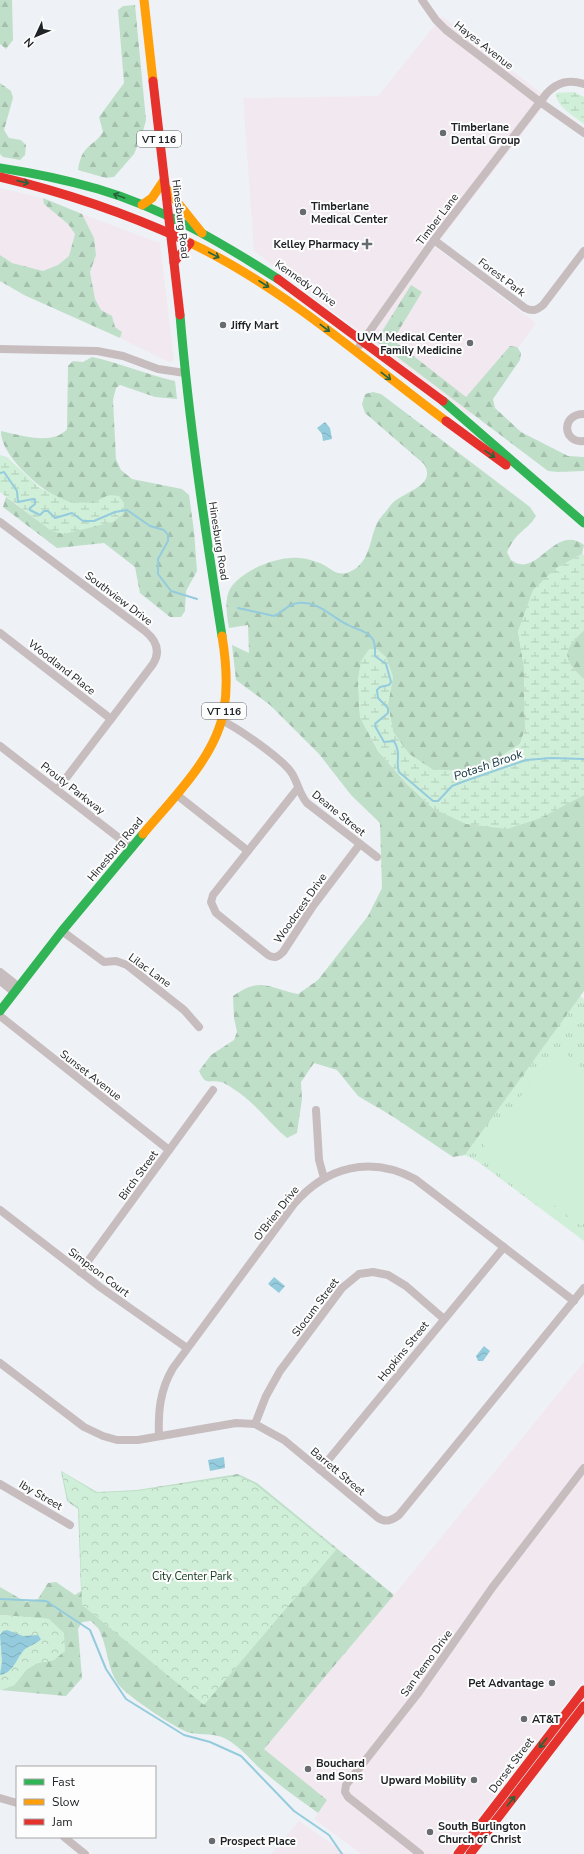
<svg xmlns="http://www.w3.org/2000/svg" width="584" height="1854" font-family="'Nunito Sans',sans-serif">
<defs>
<pattern id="grass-tufts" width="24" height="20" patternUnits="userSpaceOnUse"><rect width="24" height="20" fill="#d0efd9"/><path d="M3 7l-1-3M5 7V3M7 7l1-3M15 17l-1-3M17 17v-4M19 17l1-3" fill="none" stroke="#b2cdba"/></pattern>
<pattern id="forest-firs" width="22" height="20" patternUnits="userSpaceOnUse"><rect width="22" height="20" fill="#bfdfc9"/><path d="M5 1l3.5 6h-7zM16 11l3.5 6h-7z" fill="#a4bfac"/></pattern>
<pattern id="wetland-marsh" width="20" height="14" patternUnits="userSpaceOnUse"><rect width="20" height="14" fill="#d0efd9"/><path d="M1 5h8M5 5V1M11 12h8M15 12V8" fill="none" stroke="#b2cdba"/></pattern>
<pattern id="park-crowns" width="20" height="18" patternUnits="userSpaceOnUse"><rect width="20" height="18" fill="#d0efd9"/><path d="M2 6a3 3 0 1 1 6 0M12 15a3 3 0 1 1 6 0" fill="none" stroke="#b2cdba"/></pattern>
<pattern id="water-waves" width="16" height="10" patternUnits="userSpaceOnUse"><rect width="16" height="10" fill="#94cbdd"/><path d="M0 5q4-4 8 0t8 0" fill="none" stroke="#7faebe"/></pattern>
</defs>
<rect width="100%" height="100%" fill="#eef2f6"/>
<g fill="#f2e8f0">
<polygon points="442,16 549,99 435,247 536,323 470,416 254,251 243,98 378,96"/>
<polygon points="0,188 43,198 44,204 68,224 75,234 69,256 58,265 43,271 12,263 0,255"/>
<polygon points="82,214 160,243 174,360 169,362 120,338 122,332 115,327 112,316 101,310 95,299 90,272 96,255 94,238"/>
<polygon points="584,1362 584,1680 450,1854 361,1854 314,1819 327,1800 264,1749 394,1595"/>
<polygon points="299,1821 346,1854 271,1854"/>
</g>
<polygon fill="url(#grass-tufts)" points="580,996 584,999 584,1241 477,1161 465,1155"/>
<g fill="url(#forest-firs)">
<polygon points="0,0 12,0 13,40 6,49 0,44"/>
<path d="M135 5 146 120 142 135 134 154 114 177 106 178 78 170C79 163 81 154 87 148 93 142 97 141 103 132L99 117 124 83 118 10 123 6Z"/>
<polygon points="0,83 11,91 13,98 4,130 9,138 21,140 26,145 25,155 20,160 3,157 0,154"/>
<polygon points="43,198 82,214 94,238 96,255 90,272 95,299 101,310 112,316 115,327 122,332 120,338 24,295 0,281 0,255 12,263 43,271 58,265 69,256 75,234 68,224 44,204"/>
<polygon points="411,285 422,292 393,340 466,397 510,346 517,347 521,353 520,360 493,399 495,408 521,432 568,456 584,457 584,471 558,472 548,471 376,341"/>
<path d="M92 357C121 363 147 375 175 381L177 399 155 397 120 385 116 388 113 400 116 459 121 470 132 479 182 489 189 495 194 531 197 571 186 591 185 611 181 617H170L140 593 135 567 104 543 57 548 3 507 6 497 52 531 109 495C104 497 98 502 93 503 87 504 74 504 68 502 47 496 0 457 1 431 20 435 53 446 67 429L68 366 73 361 83 362Z"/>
<path d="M373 392 381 394 530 507 536 516C531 525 525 528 518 535 513 540 510 546 507 552L511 560C514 562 517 564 520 564 540 569 558 525 584 545L582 554 555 569 518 631 524 667 525 729 520 744 491 763 462 771 433 770 409 754 393 732 388 704 393 676 358 678 360 717 378 751 407 784 434 809 576 798 584 795V991L465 1155 453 1157 392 1116 358 1096 337 1070 314 1063 301 1082 302 1099 297 1133 287 1138C268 1122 254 1101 232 1088 229 1086 225 1083 221 1082 209 1079 206 1087 199 1071L211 1055 234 1040 237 1032 234 1018 233 996C261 976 269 988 298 994L318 980 368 916 382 888 380 823 351 795 319 754 270 705 236 680 232 645 249 653 248 625 229 628C227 616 224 600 230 589 242 570 277 556 299 558 305 558 314 561 320 563 329 567 336 576 347 573 370 565 369 541 377 523 380 517 386 512 390 506 401 491 438 487 424 464L365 413 362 404 365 394Z"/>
<path d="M584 630V679C560 658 563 650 584 630Z"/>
<path d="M61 1471 97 1492 137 1490 238 1474 257 1483 394 1595 264 1749 327 1800 318 1813C299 1799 280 1786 263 1771 250 1760 241 1747 226 1739 215 1733 202 1735 190 1733 176 1729 127 1696 118 1684 107 1668 108 1649 100 1632 99 1628 94 1624 91 1621L82 1622 78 1629 82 1678 66 1696 0 1690 14 1685 27 1669 37 1663 54 1660 49 1619 0 1615V1587L26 1602 38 1599 48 1583 56 1582 75 1595 81 1591 78 1509 67 1501Z"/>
</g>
<g fill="url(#wetland-marsh)">
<path d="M574 92 584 97V124C574 116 556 107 556 93Z"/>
<polygon points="0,455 7,457 40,488 69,502 93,503 109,495 119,496 124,503 123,514 113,522 64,534 52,531 0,492"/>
<path d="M582 554 584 555V630C563 650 560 658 584 679V795L541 818 507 829 466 824 434 809 407 784 378 751 360 717 358 678 361 661 369 649H377L386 657 393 676 388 704 393 732 409 754 433 770 462 771 491 763 520 744 525 729 524 667 518 631 533 590 555 569Z"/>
</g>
<g fill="url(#park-crowns)">
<polygon points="62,1472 96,1493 137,1491 238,1476 255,1484 336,1550 204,1705 82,1605 79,1508 68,1500"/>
<polygon points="0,1615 49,1619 64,1633 65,1651 54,1660 37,1663 27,1669 14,1685 0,1690"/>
</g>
<polygon fill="#d0efd9" points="559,1048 578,1064 584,1071 584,1221 581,1226 485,1153 484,1142"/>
<g fill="url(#water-waves)">
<polygon points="325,422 330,428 332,439 323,441 322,434 317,428"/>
<polygon points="274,1277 285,1286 279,1293 268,1284"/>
<polygon points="484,1346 490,1351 483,1361 478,1361 476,1356"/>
<polygon points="224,1457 225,1468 210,1471 208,1460"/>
<path d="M7 1630 23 1636 38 1635 41 1639C37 1644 30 1645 25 1649 16 1658 15 1671 1 1675L0 1674 2 1662 0 1635 3 1631Z"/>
</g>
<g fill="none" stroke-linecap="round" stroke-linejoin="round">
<g stroke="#94cbdd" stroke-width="2">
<polyline points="0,473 4,472 17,491 18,502 33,499 35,500 35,504 30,508 30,510 40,515 44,511 48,511 55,518 72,513 83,521 94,521 115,512 127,510 150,526 164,530 168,535 168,541 158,559 158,574 171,591 197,599"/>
<path d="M238 608 274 616C282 613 289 603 298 603 319 601 331 617 348 625 355 629 366 630 372 638 376 643 375 649 375 656L386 664 391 682 389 685 380 687 377 690 378 698 388 708V713L376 723 375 726 384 742 394 741C402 755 395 761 399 772L433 801H438L452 786 465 781 526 760 551 758 584 759"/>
<polyline points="0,1599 46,1601 90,1630 106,1669 126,1699 184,1735 210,1742 241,1756 294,1811 329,1835 342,1854"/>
</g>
<g stroke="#c7bdbf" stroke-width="8">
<polyline points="422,0 436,20 446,30 540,102 584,133"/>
<path d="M434 240 525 308C533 312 537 310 543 305L584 251"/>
<path d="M360 345 434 240 547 93C558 82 569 79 584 84"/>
<polyline points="0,349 97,351 123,356 158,369 185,373"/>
<path d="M584 414C560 414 563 444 584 441"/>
<path d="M0 522 145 631C156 640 161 651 153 664L57 790"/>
<polyline points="0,633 111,719"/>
<path d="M221 720C238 728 281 758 291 772 298 782 299 794 307 803L377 857"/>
<polyline points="0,746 132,848"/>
<path d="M298 788 213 895 211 902 216 913 268 955C274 959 278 957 283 952L313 906 360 844"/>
<polyline points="177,795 248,851"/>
<polyline points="62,931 104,962 116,961 127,965 184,1010 199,1027"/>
<polyline points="0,972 19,987"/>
<polyline points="0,981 14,992"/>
<polyline points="0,1016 169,1150"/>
<polyline points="316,1110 319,1160 324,1178"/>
<polyline points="0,1210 100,1287 187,1348"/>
<polyline points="80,1272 213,1090"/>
<path d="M0 1363 84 1427 103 1436 117 1440H138L236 1423 255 1424 284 1440 377 1517C385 1523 391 1521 399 1515L584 1288"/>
<polyline points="255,1424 266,1396 280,1371 342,1288 359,1274 373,1272 388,1275 406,1286 444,1319"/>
<path d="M159 1436C158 1411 160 1390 173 1368L294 1204C326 1167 370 1155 415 1179L574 1301"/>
<polyline points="320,1470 504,1247"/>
<polyline points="0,1484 70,1525"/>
<polyline points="0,1798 17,1803"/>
<polyline points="64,1837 85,1854"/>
<polyline points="420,1854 348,1797 345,1792 346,1785 419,1692 492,1588 584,1468"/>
</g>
<g stroke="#30b455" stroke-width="9">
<path d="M0 168C33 173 66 180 98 189 163 208 222 243 278 279"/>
<path d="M180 315C189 423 205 529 222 636"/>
<polyline points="443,401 584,523"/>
<polyline points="0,1011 62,931 143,834"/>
</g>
<g stroke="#ff9f0a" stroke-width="9">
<polyline points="144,0 153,81"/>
<polyline points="166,188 202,233"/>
<polyline points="142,205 152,198 164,180"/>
<path d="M182 239C280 284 360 357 446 421"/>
<path d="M143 834C172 799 217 756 224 709 228 686 226 660 222 636"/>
</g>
<g stroke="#e5322d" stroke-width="9">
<polyline points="153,81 180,315"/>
<path d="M0 177C63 192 123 212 182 239"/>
<polyline points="174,262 190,243"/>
<polyline points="278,279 443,401"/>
<polyline points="446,421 506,465"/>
<polyline points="458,1854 584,1690"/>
<polyline points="470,1854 584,1706"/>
</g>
</g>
<defs><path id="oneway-shaft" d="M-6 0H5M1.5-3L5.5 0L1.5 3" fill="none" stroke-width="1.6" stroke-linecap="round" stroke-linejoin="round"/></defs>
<g stroke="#27643b">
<use href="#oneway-shaft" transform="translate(23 182) rotate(13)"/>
<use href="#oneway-shaft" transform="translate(119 196) rotate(-160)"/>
<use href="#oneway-shaft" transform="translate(214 255) rotate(28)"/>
<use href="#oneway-shaft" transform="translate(264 284) rotate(33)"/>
<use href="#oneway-shaft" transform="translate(325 328) rotate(37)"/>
<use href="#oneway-shaft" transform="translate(386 376) rotate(38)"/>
<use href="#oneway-shaft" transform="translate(490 454) rotate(35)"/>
<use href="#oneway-shaft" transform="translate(543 1743) rotate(127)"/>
<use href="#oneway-shaft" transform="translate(511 1801) rotate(-52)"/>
</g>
<g fill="#686b6f" stroke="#fdfdfd" stroke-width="1.5">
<circle cx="443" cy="133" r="4"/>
<circle cx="303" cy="212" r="4"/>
<path d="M365 238h4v4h4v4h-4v4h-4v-4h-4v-4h4z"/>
<circle cx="223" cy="325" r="4"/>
<circle cx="470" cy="343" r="4"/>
<circle cx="552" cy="1683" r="4"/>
<circle cx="524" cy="1719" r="4"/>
<circle cx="308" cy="1769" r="4"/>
<circle cx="474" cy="1780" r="4"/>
<circle cx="430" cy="1832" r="4"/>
<circle cx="212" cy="1841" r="4"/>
</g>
<g text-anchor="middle" stroke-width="4" stroke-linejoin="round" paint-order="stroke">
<g fill="#fdfdfd" stroke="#626466" stroke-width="1">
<rect x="137" y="131" width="44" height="16" rx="3"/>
<rect x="202" y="703" width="44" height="16" rx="3"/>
</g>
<g font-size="10" font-weight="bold" fill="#202326">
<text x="159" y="143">VT 116</text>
<text x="224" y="715">VT 116</text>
</g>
<g font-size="11" fill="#202326" stroke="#fdfdfd">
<text transform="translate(484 45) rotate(38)" y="4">Hayes Avenue</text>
<text transform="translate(181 219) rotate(83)" y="4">Hinesburg Road</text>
<text transform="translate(437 219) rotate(-53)" y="4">Timber Lane</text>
<text transform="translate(502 277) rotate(37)" y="4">Forest Park</text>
<text transform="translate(306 283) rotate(35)" y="4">Kennedy Drive</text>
<text transform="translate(219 541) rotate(81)" y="4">Hinesburg Road</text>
<text transform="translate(119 598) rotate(37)" y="4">Southview Drive</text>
<text transform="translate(62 667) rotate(38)" y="4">Woodland Place</text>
<text transform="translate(73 788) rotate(38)" y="4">Prouty Parkway</text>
<text transform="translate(339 813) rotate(39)" y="4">Deane Street</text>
<text transform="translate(115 849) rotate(-50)" y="4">Hinesburg Road</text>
<text transform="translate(300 908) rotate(-55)" y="4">Woodcrest Drive</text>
<text transform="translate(150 970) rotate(36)" y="4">Lilac Lane</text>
<text transform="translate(91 1075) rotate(38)" y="4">Sunset Avenue</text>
<text transform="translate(138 1175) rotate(-54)" y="4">Birch Street</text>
<text transform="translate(276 1213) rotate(-52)" y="4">O'Brien Drive</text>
<text transform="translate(99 1272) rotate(37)" y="4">Simpson Court</text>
<text transform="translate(315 1307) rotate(-53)" y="4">Slocum Street</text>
<text transform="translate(403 1351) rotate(-51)" y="4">Hopkins Street</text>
<text transform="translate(338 1471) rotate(40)" y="4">Barrett Street</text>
<text transform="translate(41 1495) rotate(30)" y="4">Iby Street</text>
<text transform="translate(426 1663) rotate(-54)" y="4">San Remo Drive</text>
<text transform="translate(511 1765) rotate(-53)" y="4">Dorset Street</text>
</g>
<g font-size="11" font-weight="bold" fill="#202326" stroke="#fdfdfd" text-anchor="start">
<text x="451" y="131">Timberlane<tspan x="451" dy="13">Dental Group</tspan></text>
<text x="311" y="210">Timberlane<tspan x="311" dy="13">Medical Center</tspan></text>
<text x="359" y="248" text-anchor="end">Kelley Pharmacy</text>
<text x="231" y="329">Jiffy Mart</text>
<text x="462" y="341" text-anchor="end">UVM Medical Center<tspan x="462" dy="13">Family Medicine</tspan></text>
<text x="544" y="1687" text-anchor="end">Pet Advantage</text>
<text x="532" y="1723">AT&amp;T</text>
<text x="316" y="1767">Bouchard<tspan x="316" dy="13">and Sons</tspan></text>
<text x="466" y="1784" text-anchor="end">Upward Mobility</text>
<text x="438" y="1830">South Burlington<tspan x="438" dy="13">Church of Christ</tspan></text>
<text x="220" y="1845">Prospect Place</text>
</g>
<g font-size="11" fill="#0f381b" stroke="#fdfdfd">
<text x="192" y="1580">City Center Park</text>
</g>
<g font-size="12" font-style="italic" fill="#0e333e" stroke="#fdfdfd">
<text transform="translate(488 765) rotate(-19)" y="4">Potash Brook</text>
</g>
</g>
<rect x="16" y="1766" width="140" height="72" fill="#fdfdfd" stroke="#a5a6a7"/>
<rect x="24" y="1779" width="20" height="6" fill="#30b455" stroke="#a5a6a7"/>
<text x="52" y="1786" font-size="12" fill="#202326">Fast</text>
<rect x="24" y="1799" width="20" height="6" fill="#ff9f0a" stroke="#a5a6a7"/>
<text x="52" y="1806" font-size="12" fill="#202326">Slow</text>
<rect x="24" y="1819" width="20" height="6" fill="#e5322d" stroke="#a5a6a7"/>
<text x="52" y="1826" font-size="12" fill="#202326">Jam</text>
<g transform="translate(36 36) rotate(226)" stroke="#fdfdfd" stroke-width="3" paint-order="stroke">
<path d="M0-3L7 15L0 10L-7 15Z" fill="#202326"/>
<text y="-6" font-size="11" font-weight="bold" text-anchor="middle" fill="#202326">N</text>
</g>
</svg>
